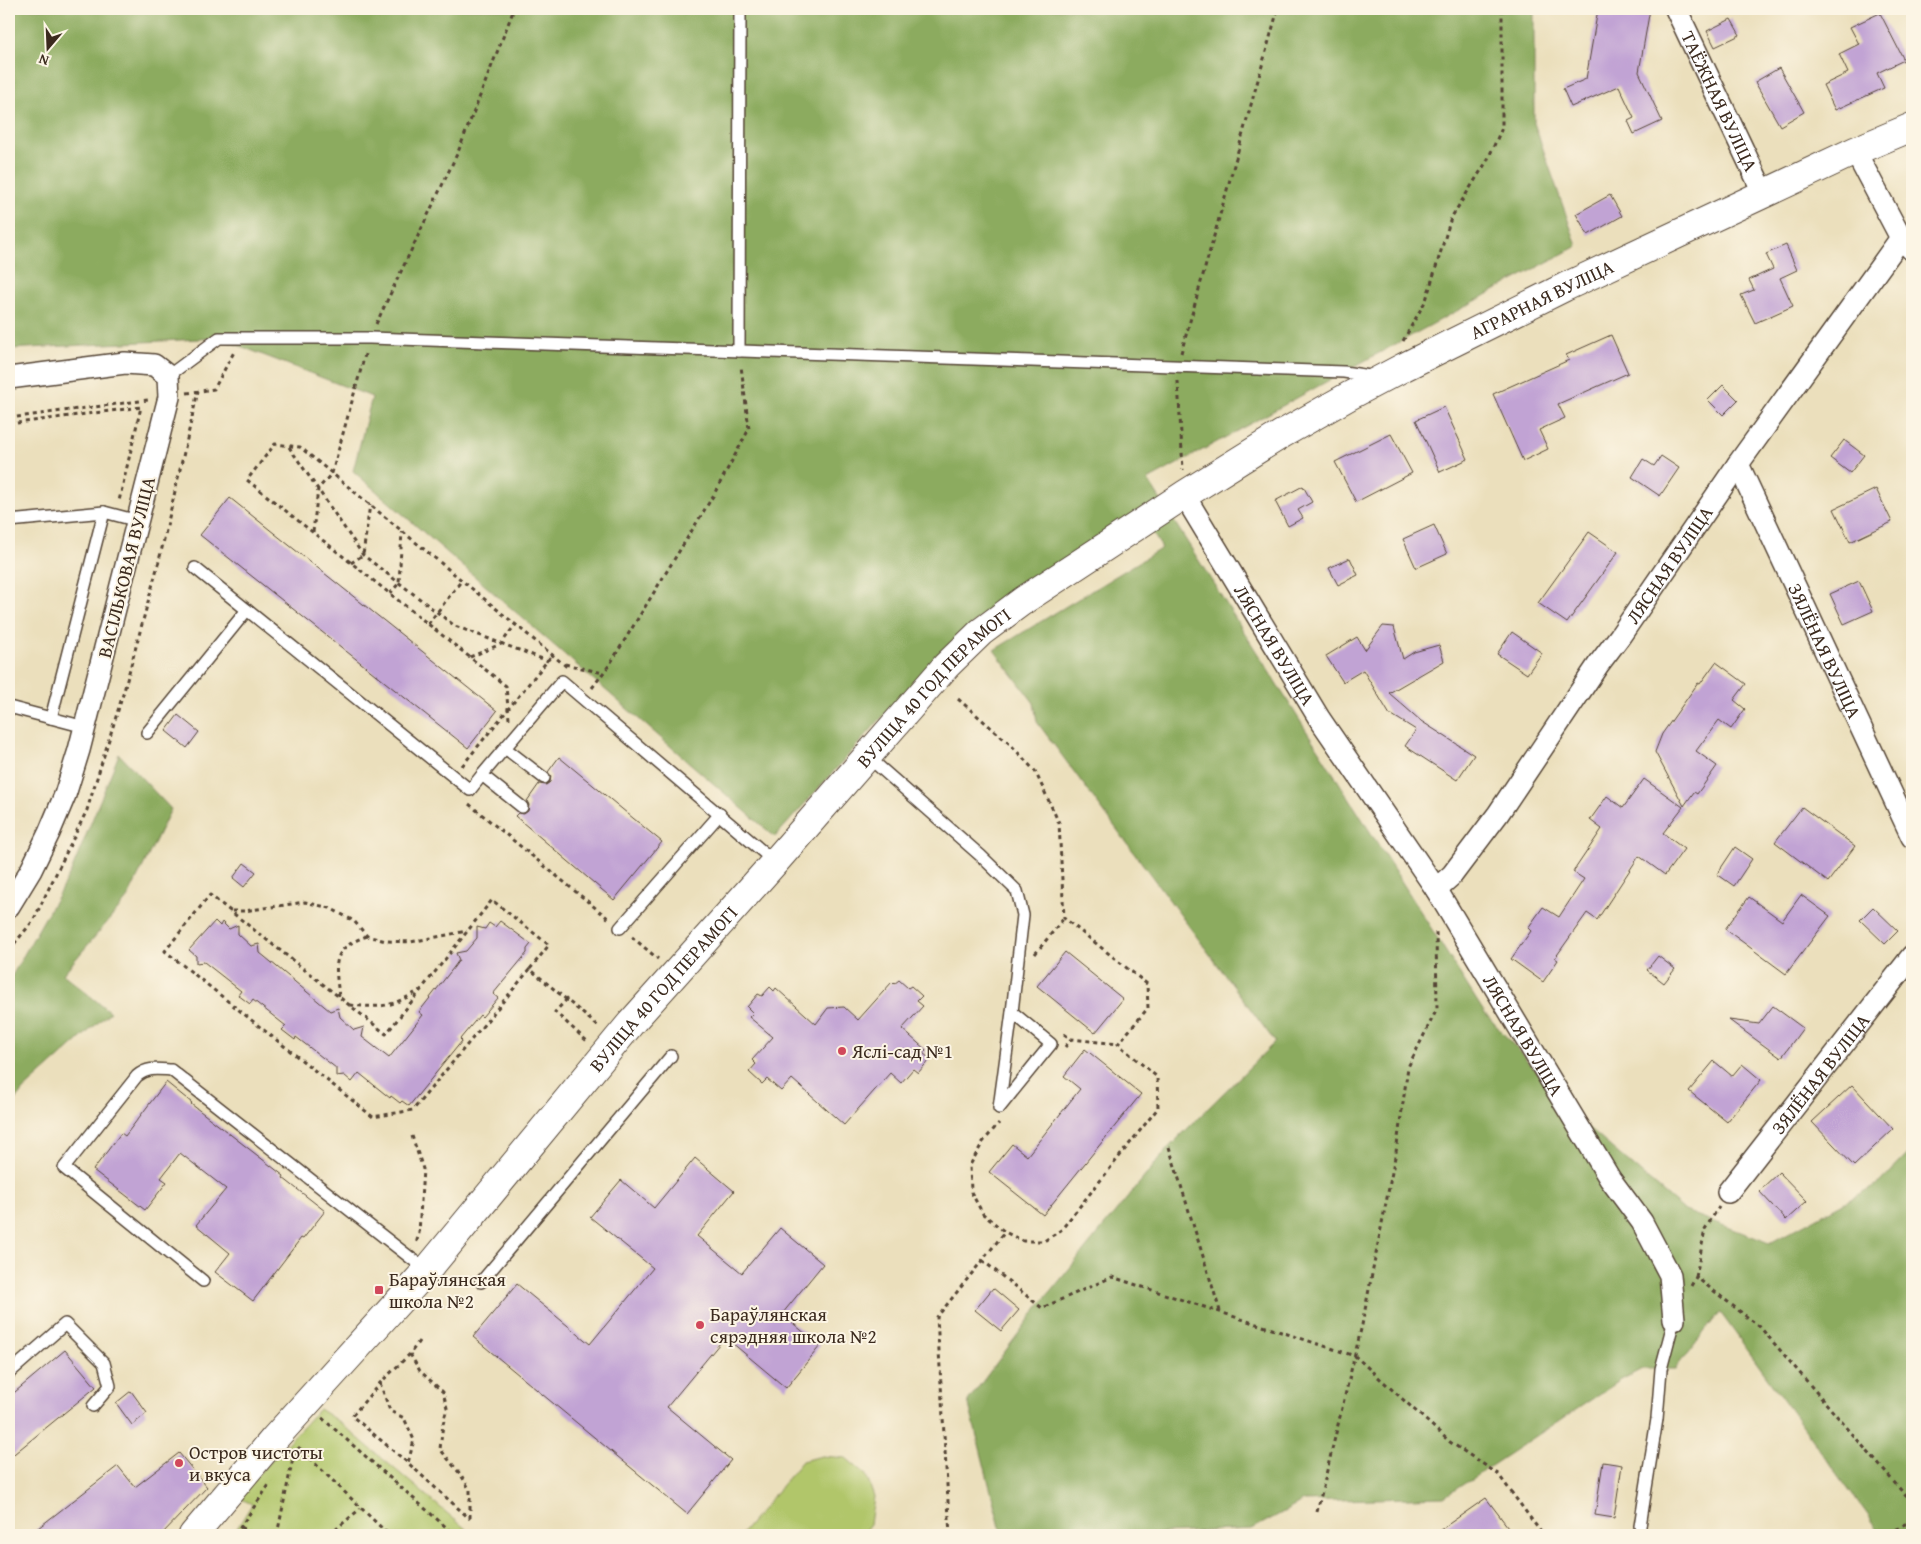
<svg xmlns="http://www.w3.org/2000/svg" width="1921" height="1544" font-family="'Gentium Book Plus',serif">
<rect width="100%" height="100%" fill="#fcf5e5"/>
<filter id="ink" filterUnits="userSpaceOnUse"><feTurbulence type="fractalNoise" baseFrequency=".02" numOctaves="2"/><feDisplacementMap in="SourceGraphic" scale="10" xChannelSelector="R" yChannelSelector="G"/><feConvolveMatrix kernelMatrix="1 2 1 2 8 2 1 2 1" color-interpolation-filters="sRGB"/></filter>
<filter id="wash" filterUnits="userSpaceOnUse"><feTurbulence type="fractalNoise" baseFrequency=".0096" numOctaves="4" result="noise"/><feDisplacementMap in="SourceGraphic" scale="20" xChannelSelector="R" yChannelSelector="G"/><feGaussianBlur stdDeviation="1.12" result="paint"/><feColorMatrix in="noise" values="0 0 0 0 0 0 0 0 0 0 0 0 0 0 0 0 0 1.4 0 .05"/><feComposite in="paint" operator="in"/></filter>
<g filter="url(#wash)">
<rect width="100%" height="100%" fill="#ebdfbc"/>
<g fill="#b1c66b" stroke="#767844">
<polygon points="319,1409 339,1422 473,1535 233,1535 252,1504 237,1497"/>
<polygon points="822,1456 846,1458 866,1475 874,1497 870,1524 861,1535 741,1535 802,1461"/>
</g>
<g fill="#8cab5f" stroke="#646a3e">
<polygon points="9,9 1534,9 1534,123 1577,246 1344,372 1148,480 1484,1012 1584,1124 1685,1211 1770,1243 1880,1183 1912,1150 1912,1535 1868,1535 1877,1529 1720,1312 1675,1369 1642,1369 1621,1380 1444,1497 1304,1501 1252,1529 1122,1535 1002,1535 968,1401 1042,1302 1169,1147 1275,1042 1037,722 1034,703 994,650 1162,548 1141,514 982,615 901,696 775,837 353,471 372,397 219,338 9,349"/>
<polygon points="119,754 171,809 127,899 63,974 110,1012 23,1090 9,1109 9,981 71,872"/>
</g>
<g id="blocks">
<g fill="#c1a3d4">
<polygon points="1598,9 1650,9 1639,72 1662,121 1634,134 1628,121 1634,118 1619,86 1571,107 1563,89 1586,79"/>
<polygon points="1880,13 1904,60 1877,73 1884,88 1835,110 1823,85 1848,73 1839,54 1859,44 1850,27"/>
<polygon points="1731,19 1740,35 1715,47 1707,31"/>
<polygon points="1779,68 1804,112 1780,126 1755,82"/>
<polygon points="1610,195 1622,216 1588,235 1576,214"/>
<polygon points="1786,245 1797,270 1780,278 1793,306 1755,323 1741,295 1754,290 1749,280 1773,269 1766,254"/>
<polygon points="1611,335 1628,373 1558,404 1565,418 1539,430 1548,449 1523,461 1493,394 1569,360 1566,355"/>
<polygon points="1723,385 1738,400 1723,415 1708,400"/>
<polygon points="1444,407 1468,459 1440,472 1416,420"/>
<polygon points="1391,434 1412,473 1356,502 1335,462"/>
<polygon points="1844,440 1864,455 1850,473 1830,458"/>
<polygon points="1661,456 1679,468 1660,496 1632,477 1643,459 1654,466"/>
<polygon points="1303,486 1312,502 1298,510 1303,518 1288,526 1275,501"/>
<polygon points="1876,489 1892,522 1850,542 1834,509"/>
<polygon points="230,498 497,711 468,748 200,535"/>
<polygon points="1434,525 1447,554 1416,568 1403,539"/>
<polygon points="1589,532 1618,552 1567,623 1538,603"/>
<polygon points="1350,558 1358,575 1338,585 1329,568"/>
<polygon points="1859,581 1873,611 1844,624 1830,594"/>
<polygon points="1383,626 1394,627 1403,659 1414,652 1439,645 1444,661 1389,693 1421,721 1474,755 1457,780 1405,746 1416,730 1392,715 1390,715 1363,670 1343,682 1326,656 1357,637 1365,650"/>
<polygon points="1512,632 1542,653 1527,674 1497,654"/>
<polygon points="1716,662 1746,684 1734,700 1745,709 1731,729 1719,720 1696,751 1717,766 1697,794 1694,792 1684,806 1655,752 1662,734 1698,683 1700,684"/>
<polygon points="178,715 199,732 187,748 166,731"/>
<polygon points="559,757 662,842 614,900 515,816 518,813 524,814 528,811 529,805 527,801 539,784 546,785 550,782 551,776 548,772"/>
<polygon points="1644,779 1683,807 1663,833 1684,849 1665,875 1639,856 1597,920 1587,913 1555,958 1558,960 1543,982 1511,959 1531,931 1528,928 1543,907 1559,917 1584,879 1573,872 1602,829 1590,820 1607,796 1623,808"/>
<polygon points="1802,807 1855,846 1828,882 1775,842"/>
<polygon points="1735,847 1752,859 1734,886 1717,874"/>
<polygon points="244,863 256,872 244,887 233,878"/>
<polygon points="1801,895 1830,916 1786,974 1725,929 1749,897 1782,921"/>
<polygon points="1873,907 1898,931 1885,944 1860,920"/>
<polygon points="215,921 220,926 222,922 229,929 238,925 238,934 251,946 259,944 260,953 265,957 330,1011 338,1008 340,1017 354,1030 364,1027 362,1037 389,1058 423,1015 419,1012 454,967 459,960 456,953 466,951 477,938 477,927 485,929 489,923 495,927 500,921 531,944 527,949 527,953 493,994 498,998 482,1017 480,1015 460,1039 462,1041 409,1106 402,1101 400,1103 391,1096 390,1098 359,1073 352,1082 344,1075 336,1076 336,1068 296,1037 295,1040 282,1030 286,1026 253,1000 250,1004 238,995 241,991 204,962 196,963 196,956 189,950"/>
<polygon points="1065,952 1123,999 1095,1033 1037,986"/>
<polygon points="1658,956 1675,969 1664,983 1647,970"/>
<polygon points="899,980 908,988 911,986 922,996 917,1001 923,1006 902,1029 926,1050 923,1053 930,1059 918,1073 913,1069 901,1083 890,1073 844,1125 792,1079 781,1091 767,1079 762,1084 749,1072 756,1064 752,1060 773,1037 749,1017 753,1013 747,1007 758,994 762,996 770,987 774,991 776,988 816,1024 828,1008 844,1007 858,1020 892,982 894,984"/>
<polygon points="1773,1006 1803,1028 1781,1058 1729,1020 1759,1024"/>
<polygon points="1085,1049 1141,1094 1043,1215 989,1172 1012,1144 1027,1156 1080,1089 1064,1076"/>
<polygon points="1714,1061 1732,1076 1742,1064 1761,1080 1727,1122 1689,1091"/>
<polygon points="166,1082 192,1103 191,1104 284,1176 283,1178 325,1211 303,1239 301,1238 253,1301 215,1272 230,1253 196,1225 226,1189 180,1153 161,1178 167,1182 145,1210 93,1170 121,1133 125,1136"/>
<polygon points="1852,1085 1893,1129 1854,1166 1812,1122"/>
<polygon points="695,1158 734,1191 697,1236 742,1273 780,1228 823,1264 782,1314 820,1346 786,1388 725,1337 667,1407 731,1460 687,1514 473,1337 517,1284 590,1344 653,1268 590,1217 621,1180 654,1208"/>
<polygon points="1779,1172 1807,1201 1786,1220 1759,1191"/>
<polygon points="993,1288 1019,1310 1001,1331 975,1310"/>
<polygon points="65,1350 96,1387 9,1458 9,1397"/>
<polygon points="131,1391 147,1413 132,1425 116,1403"/>
<polygon points="179,1453 207,1487 161,1535 29,1535 118,1466 135,1487"/>
<polygon points="1603,1462 1622,1465 1614,1518 1595,1515"/>
<polygon points="1486,1498 1514,1535 1433,1535"/>
</g>
</g>
</g>
<g filter="url(#ink)">
<use href="#blocks" fill-opacity="0" stroke="#554536" stroke-width="1"/>
<g fill="none" stroke-linecap="round" stroke-linejoin="round">
<defs>
<g id="service">
<polyline points="739,351 740,9"/>
<polyline points="168,376 219,338 370,338 1344,372 1376,377"/>
<polyline points="9,521 104,512 138,521"/>
<polyline points="195,568 247,610"/>
<polyline points="9,707 85,727"/>
<polyline points="51,718 104,512"/>
<polyline points="147,733 247,610 470,790 482,775"/>
<polyline points="505,748 544,778"/>
<polyline points="867,756 981,856 1017,891 1023,915 1012,1012 999,1108"/>
<polyline points="522,807 482,775 562,681 775,862"/>
<polyline points="620,928 720,814"/>
<polyline points="1000,1107 1051,1044 1012,1012"/>
<path d="M203 1281 64 1168 137 1076C148 1067 157 1069 171 1070L412 1259 428 1269"/>
<polyline points="481,1282 671,1056"/>
<polyline points="9,1373 65,1324 104,1363 110,1386 93,1406"/>
<polyline points="1640,1526 1657,1419 1661,1369 1674,1320"/>
</g>
<g id="minor">
<path id="s1" d="M1676 9 1764 194"/>
<polyline points="1855,151 1901,238 1912,250"/>
<polyline points="9,378 125,363 154,365 168,376 169,397 79,750 65,795 49,833 31,870 9,906"/>
<path id="s2" d="M1738 464 1912 837"/>
<path id="s3" d="M1184 495 1319 718 1436 889 1610 1179 1642 1222 1670 1275 1674 1320"/>
<path id="s4" d="M1436 889 1452 875 1498 814 1598 665 1620 636 1738 464 1901 238"/>
<path id="s5" d="M1728 1192 1912 956"/>
</g>
<g id="tertiary">
<path id="s6" d="M193 1535 274 1439 428 1269 631 1023 775 862 946 666 981 632 1024 600 1184 495 1282 434 1349 396 1404 367 1565 287 1855 151 1912 127"/>
</g>
</defs>
<use href="#service" stroke="#554536" stroke-width="14"/>
<use href="#minor" stroke="#554536" stroke-width="24"/>
<use href="#tertiary" stroke="#554536" stroke-width="30"/>
<g stroke="#554536" stroke-width="3" stroke-dasharray="4 4" stroke-linecap="butt">
<polyline points="376,324 458,152 514,9"/>
<polyline points="1403,341 1426,300 1451,218 1487,161 1502,128 1502,9"/>
<polyline points="1181,353 1278,9"/>
<polyline points="1178,381 1183,470"/>
<polyline points="187,393 214,389 234,352"/>
<polyline points="9,418 148,400"/>
<polyline points="9,424 141,407 119,501"/>
<polyline points="289,447 363,555 455,626 548,661"/>
<polyline points="313,532 318,489 332,473 366,351"/>
<polyline points="351,563 363,555 370,504"/>
<polyline points="390,594 399,583 402,531"/>
<polyline points="428,624 462,580"/>
<polyline points="470,657 501,644 515,625"/>
<polyline points="565,664 603,673"/>
<polyline points="592,688 610,664 713,496 749,429 741,366"/>
<polyline points="958,699 1010,744 1035,771 1059,823 1064,918 1147,984 1148,1008 1118,1044 1157,1077 1158,1108 1061,1230 1044,1241 1023,1241 1005,1232 983,1214 971,1192 970,1165 983,1142 999,1123"/>
<polyline points="509,719 506,686 247,480 275,444 300,447 567,667"/>
<polyline points="462,766 552,655"/>
<polyline points="469,804 609,919"/>
<polyline points="232,911 244,911 305,902 330,908 354,921 367,936 386,941 411,942 467,931"/>
<polyline points="632,937 658,959"/>
<polyline points="9,950 33,921 87,810 124,691 159,561 198,391"/>
<polyline points="1035,954 1064,918"/>
<polyline points="530,969 413,1110 373,1117 165,951 210,895 386,1034 492,900 549,945 530,969 599,1027"/>
<path d="M339 996C335 962 331 949 367 936"/>
<polyline points="567,999 555,1012 588,1042"/>
<path d="M350 1005C383 1008 391 1007 420 990"/>
<polyline points="1064,1034 1071,1039 1118,1044"/>
<polyline points="1065,1047 1071,1039"/>
<polyline points="412,1136 423,1169 419,1233 416,1244"/>
<polyline points="1169,1147 1220,1311"/>
<polyline points="982,1260 1042,1308 1112,1277 1355,1356 1450,1442 1498,1474 1543,1535"/>
<polyline points="1696,1277 1705,1229 1719,1207"/>
<polyline points="1691,1286 1696,1277 1760,1327 1912,1503"/>
<polyline points="419,1341 410,1354 380,1383 352,1416 408,1463 470,1519"/>
<polyline points="410,1354 420,1371 443,1392 447,1408 443,1424 440,1449 461,1475 470,1490 470,1519"/>
<polyline points="380,1383 390,1411 404,1418 414,1440 408,1463"/>
<polyline points="322,1418 455,1535"/>
<polyline points="298,1447 389,1535"/>
<polyline points="1317,1512 1362,1325 1396,1152 1408,1067 1437,1009 1436,930"/>
<polyline points="241,1527 256,1535"/>
<polyline points="235,1535 271,1482"/>
<polyline points="277,1535 294,1453"/>
<polyline points="329,1535 360,1509"/>
<polyline points="950,1535 937,1317 1005,1232"/>
<polyline points="1891,1535 1894,1529 1912,1521"/>
</g>
<use href="#service" stroke="#fff" stroke-width="11"/>
<use href="#minor" stroke="#fff" stroke-width="21"/>
<use href="#tertiary" stroke="#fff" stroke-width="28"/>
</g>
</g>
<g fill="#d1495b" stroke="#fcf5e5" stroke-width="2">
<circle cx="842" cy="1051" r="5"/>
<rect x="374" y="1285" width="10" height="10" rx="2.5"/>
<circle cx="700" cy="1325" r="5"/>
<circle cx="179" cy="1463" r="5"/>
</g>
<g text-anchor="middle" stroke-width="4" stroke-linejoin="round" paint-order="stroke">
<g font-size="19" fill="#3b2a1e" stroke="#fcf5e5">
<text dy="7" stroke="none"><textPath href="#s1" startOffset="102">ТАЁЖНАЯ ВУЛІЦА</textPath></text>
<text dy="7" stroke="none"><textPath href="#s6" startOffset="1852">АГРАРНАЯ ВУЛІЦА</textPath></text>
<text dy="7" stroke="none"><textPath href="#s4" startOffset="400">ЛЯСНАЯ ВУЛІЦА</textPath></text>
<text transform="translate(126 567) rotate(-76)" y="7">ВАСІЛЬКОВАЯ ВУЛІЦА</text>
<text dy="7" stroke="none"><textPath href="#s3" startOffset="175">ЛЯСНАЯ ВУЛІЦА</textPath></text>
<text dy="7" stroke="none"><textPath href="#s2" startOffset="206">ЗЯЛЁНАЯ ВУЛІЦА</textPath></text>
<text dy="7" stroke="none"><textPath href="#s6" startOffset="1126">ВУЛІЦА 40 ГОД ПЕРАМОГІ</textPath></text>
<text dy="7" stroke="none"><textPath href="#s6" startOffset="721">ВУЛІЦА 40 ГОД ПЕРАМОГІ</textPath></text>
<text dy="7" stroke="none"><textPath href="#s3" startOffset="638">ЛЯСНАЯ ВУЛІЦА</textPath></text>
<text dy="7" stroke="none"><textPath href="#s5" startOffset="150">ЗЯЛЁНАЯ ВУЛІЦА</textPath></text>
</g>
<g font-size="19" fill="#3b2a1e" stroke="#fcf5e5" text-anchor="start">
<text x="852" y="1058">Яслі-сад №1</text>
<text x="389" y="1286">Бараўлянская<tspan x="389" dy="22">школа №2</tspan></text>
<text x="710" y="1321">Бараўлянская<tspan x="710" dy="22">сярэдняя школа №2</tspan></text>
<text x="189" y="1459">Остров чистоты<tspan x="189" dy="22">и вкуса</tspan></text>
</g>
</g>
<rect width="1921" height="1544" fill="none" stroke="#fcf5e5" stroke-width="30"/>
<g transform="translate(48 48) rotate(199)" stroke="#fcf5e5" stroke-width="4" paint-order="stroke">
<path d="M0-4L9 19L0 12L-9 19Z" fill="#3b2a1e"/>
<text y="-8" font-size="14" font-weight="bold" text-anchor="middle" fill="#3b2a1e">N</text>
</g>
</svg>
